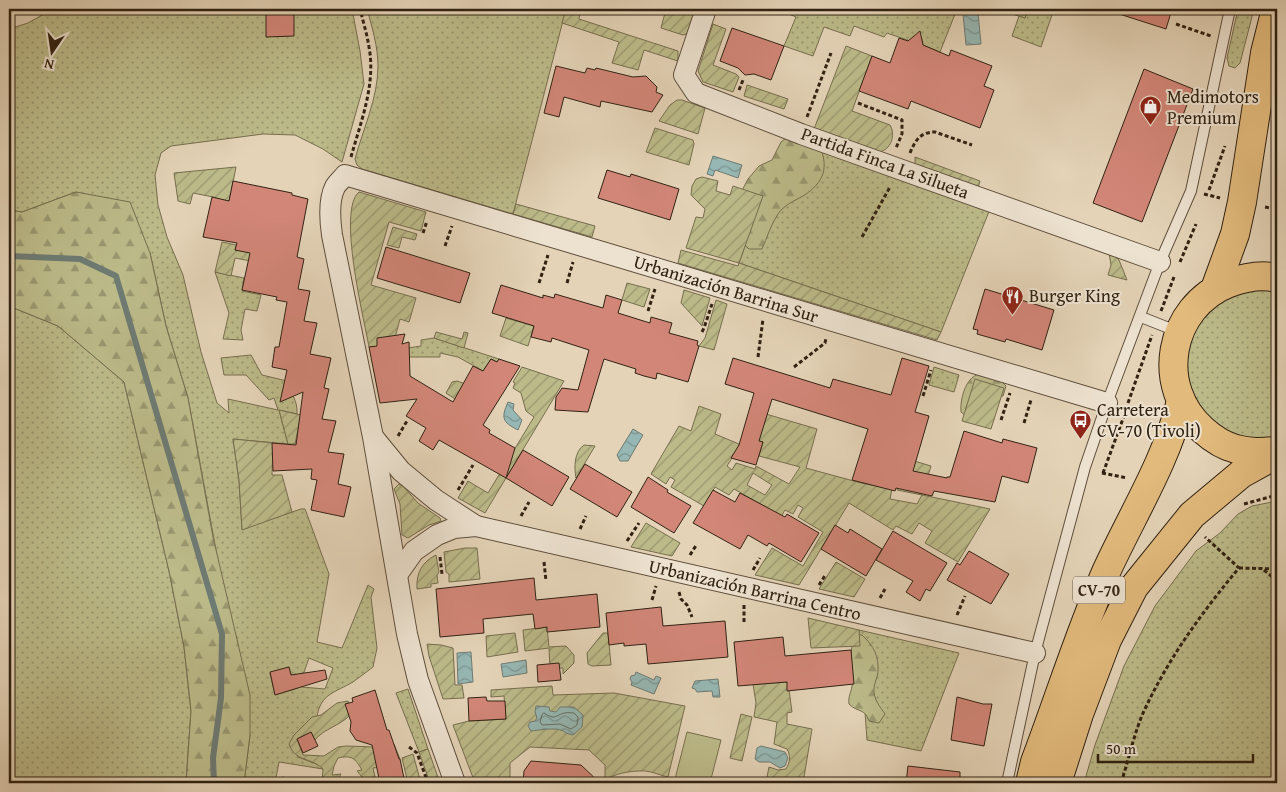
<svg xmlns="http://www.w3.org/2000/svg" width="1286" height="792" font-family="'Gentium Book Plus',serif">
<defs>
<pattern id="grass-dots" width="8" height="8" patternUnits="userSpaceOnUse" patternTransform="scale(1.25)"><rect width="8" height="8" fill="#bcba89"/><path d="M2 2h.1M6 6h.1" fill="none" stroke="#99976f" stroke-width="1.8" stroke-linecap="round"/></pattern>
<pattern id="forest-firs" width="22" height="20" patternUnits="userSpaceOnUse" patternTransform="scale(1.25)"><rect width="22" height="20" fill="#bcba89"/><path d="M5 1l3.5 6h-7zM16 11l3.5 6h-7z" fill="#99976f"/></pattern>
<pattern id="garden-furrows" width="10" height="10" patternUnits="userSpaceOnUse" patternTransform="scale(1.25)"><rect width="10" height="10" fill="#bcba89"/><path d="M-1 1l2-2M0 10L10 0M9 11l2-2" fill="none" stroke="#99976f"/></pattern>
<pattern id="water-waves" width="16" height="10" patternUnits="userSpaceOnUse" patternTransform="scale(1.25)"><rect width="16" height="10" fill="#96b7b3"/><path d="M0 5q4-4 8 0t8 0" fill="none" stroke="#7b9490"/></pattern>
</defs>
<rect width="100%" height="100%" fill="#e4d3b7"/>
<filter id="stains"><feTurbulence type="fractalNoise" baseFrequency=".004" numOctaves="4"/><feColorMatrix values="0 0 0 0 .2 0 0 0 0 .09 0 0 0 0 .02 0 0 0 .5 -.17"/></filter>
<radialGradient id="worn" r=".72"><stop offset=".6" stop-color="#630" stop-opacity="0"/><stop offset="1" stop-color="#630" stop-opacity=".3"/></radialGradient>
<g fill="url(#grass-dots)" stroke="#766e4e" fill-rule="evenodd">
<path d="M53 9H352L360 51 364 84 342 162 323 149 295 135 263 134 171 146 161 153 155 175 158 205 167 237 183 275 201 352 217 403 229 413 228 399 278 410 274 398 269 400 246 375H224L221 358 251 355 262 375 287 381C290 394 298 399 297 414L279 410 288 444 233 439 239 480 242 529 301 509H305L329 574 317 642 342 648 368 585 374 589 371 597 377 648 373 667C366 672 360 677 353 682 336 692 320 694 317 717L294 735 298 757 319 765 323 769 279 762 275 783H244L250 735 188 398 166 326 150 253 76 192 22 212 9 210V29L28 23ZM309 658 333 668 325 689 302 687V678ZM289 667 291 675 296 674 298 688 275 695 270 673Z"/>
<path d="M367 9H566L513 214 362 169 357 165 355 159C363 129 378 98 378 66 378 47 372 27 367 9Z"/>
<polygon points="785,9 957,9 940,52 923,45 922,39 918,36 913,37 910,41 887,33 884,37 854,26 850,36 824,27 813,56 784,46 796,17 784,12"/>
<polygon points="1028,9 1054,9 1041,47 1012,36 1019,16 1025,18"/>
<polygon points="1238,9 1254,9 1240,63 1235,68 1229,66 1227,58"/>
<polygon points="807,145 990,209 941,332 739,263 768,180"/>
<polygon points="215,272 244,278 242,291 261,295 257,311 245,309 241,330 243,340 223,339 229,313"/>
<polygon points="1265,289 1277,292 1277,442 1245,442 1208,422 1190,392 1185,357 1191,337 1198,324 1212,308 1227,298 1245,292"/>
<polygon points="9,306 58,326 124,382 169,571 184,647 191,711 186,783 9,783"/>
<polygon points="434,338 499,359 497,362 491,359 483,371 458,357 440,353 440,357 409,357 408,348 421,346 421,340"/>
<polygon points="934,367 959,375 954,392 929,385"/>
<polygon points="1277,501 1277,783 1084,783 1095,745 1124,666 1155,606 1196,551 1220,533 1238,514 1252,506"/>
<polygon points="859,630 959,653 921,751 867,740"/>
<polygon points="408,689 428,749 419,752 396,693"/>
</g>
<g fill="url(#forest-firs)" stroke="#766e4e">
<path d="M791 134 819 144C829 167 825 182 803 196 794 201 784 205 778 214 771 224 767 238 762 249H749L738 238 736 202 748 179 759 166 772 160 781 142Z"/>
<polygon points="76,192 130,202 150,253 166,326 188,398 213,537 250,695 250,735 244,783 186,783 191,711 184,647 169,571 124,382 58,326 9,306 9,210 22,212"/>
<path d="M980 372 997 377 1006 386 1003 396 992 398 967 417 961 412C960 403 963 388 970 380 972 377 977 375 980 372Z"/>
<path d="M855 635H862C874 646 879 656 878 673 877 678 874 684 874 689 873 698 880 707 885 714L879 723 869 721C865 708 858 713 849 704 848 696 851 693 852 686 853 668 848 651 855 635Z"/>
</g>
<g fill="#bcba89" stroke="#766e4e">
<polygon points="687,732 721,740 710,783 674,783"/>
<polygon points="282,777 315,783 281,783"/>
</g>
<g fill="url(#garden-furrows)" stroke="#766e4e" fill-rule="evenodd">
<polygon points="566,9 581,9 579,19 678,51 678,61 644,50 638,70 612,63 619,42 562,23"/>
<polygon points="666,9 698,9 690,33 683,35 661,28"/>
<polygon points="996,9 1028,9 1025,18"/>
<polygon points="713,24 726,29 713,65 736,74 739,77 733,92 703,82 698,71"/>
<path d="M846 46 872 56 852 111 890 125C896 135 891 150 879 152L814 129Z"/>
<polygon points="747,85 788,99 784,109 744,96"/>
<polygon points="677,100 682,100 705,108 698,134 659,121 670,105"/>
<polygon points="655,128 693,140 694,144 689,165 646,152"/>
<polygon points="915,157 980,181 978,188 915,165"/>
<polygon points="236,167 229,203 213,197 193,193 190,204 178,201 174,173"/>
<polygon points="702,177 718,181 716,191 730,195 733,186 763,196 739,263 941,332 937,340 678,263 681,250 738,266 739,263 686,248 696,217 703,218 705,209 691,195 692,186 696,179"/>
<path d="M359 192 426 212 421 231 389 222 371 285 416 298 409 322 400 319 393 345 369 347C364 319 337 210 359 192Z"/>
<polygon points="516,204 595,226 592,237 513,214"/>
<polygon points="393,227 417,234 415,240 402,237 399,248 387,245"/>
<polygon points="222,242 236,245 235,250 247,252 248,248 256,262 235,258 231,276 215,272"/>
<polygon points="1111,252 1119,260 1127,280 1108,275 1111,265 1109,253"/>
<polygon points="627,283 650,289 644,307 622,300"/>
<polygon points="684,290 710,298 702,326 681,303"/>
<polygon points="716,300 727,304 714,350 699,346 705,338"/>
<polygon points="506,318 534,326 528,346 500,336"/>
<polygon points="436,332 462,339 464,332 468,333 464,348 434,338"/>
<polygon points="522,367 564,381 485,513 458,498 468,481 488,493 534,417 526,411 521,393 513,388 515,383 513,382"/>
<polygon points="975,379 1004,388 991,429 962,421"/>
<polygon points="457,381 474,387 473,411 446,393 452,382"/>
<path d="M699 406 721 414 715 434 739 444 737 450 727 466 732 470 736 463 755 469 756 466 789 484 800 467 759 456 763 442 751 439 759 412 817 429 806 468 861 483 892 489 890 499 917 504 922 495 897 490 900 479 874 449 931 466 922 495 990 509 958 562 925 543 932 531 919 523 912 534 896 526 893 530 849 503 799 585 755 575 772 548 803 566 823 532 798 517 803 508 798 505 793 514 785 510 778 522 773 511 734 489 729 495 715 487 704 506 671 487 675 480 670 477 666 484 651 474 679 426 691 431ZM753 473 772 485 765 495 747 485Z"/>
<polygon points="279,410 301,415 295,444 288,444"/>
<polygon points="233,439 273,443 272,475 282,475 292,512 242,530 239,480"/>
<path d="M584 445 595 446 576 478C574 467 574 452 584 445Z"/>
<polygon points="399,484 403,486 418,503 440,518 441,521 429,525 408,538 402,535 400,504 394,489"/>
<polygon points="646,523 680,543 672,556 631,547"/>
<polygon points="465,548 477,548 480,579 449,582 449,574 446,572 444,552"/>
<path d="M436 555 439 572 437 575 438 583 431 584V587L417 589C416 573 422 562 436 555Z"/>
<polygon points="836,562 865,579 854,597 819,589"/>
<polygon points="808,618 859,630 860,646 811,648"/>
<polygon points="547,627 549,647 566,646 574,655 574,663 563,674 563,668 550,668 549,648 525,651 523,630"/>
<polygon points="515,633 518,652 487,657 486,636"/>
<polygon points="603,633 608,633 611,665 592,666 588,664 587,653"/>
<polygon points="427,644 441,645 453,648 455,685 462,685 464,698 443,699 429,656"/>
<path d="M788 682 792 712 787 713V724L812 729 803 783H789L767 777 769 767 778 770 786 769C790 762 791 756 787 749L774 744 777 722 754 717 756 703 753 684Z"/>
<path d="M552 686 553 695 614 693 685 706 668 777C659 775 649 770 640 771 631 771 608 774 605 783H602L605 781V765L589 750 530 747 510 763V783H475L453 725 469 721 506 719 504 696 491 697V690Z"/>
<path d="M348 701 351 709V714C342 725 323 729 315 740L311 732 297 739 303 755 324 756 338 747 346 746 374 747 394 744 400 759 389 761 390 766 373 768 376 781 375 783H363L362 777 357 771 362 770C355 758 352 755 338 758L334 766 332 775 341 774 336 783H322L323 769C311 757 295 762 289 744L294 735 312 717 321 715 337 703Z"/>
<polygon points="741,714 752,717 742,761 730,758"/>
<polygon points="428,749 440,783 430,783 419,752"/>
<polygon points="413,754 421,783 408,783 402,758"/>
</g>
<g fill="url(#water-waves)" stroke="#6e7b73">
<polygon points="978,13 981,44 966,45 963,14"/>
<polygon points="713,156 742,165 738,178 715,170 713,176 707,174"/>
<path d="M508 402 514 404 513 410 522 420 518 430C502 422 501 418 508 402Z"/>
<polygon points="633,429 643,435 628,461 620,461 617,455"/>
<polygon points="471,652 473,682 458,684 457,653"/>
<polygon points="526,660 527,673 503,677 501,664"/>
<polygon points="636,672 654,680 656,676 661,678 654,694 631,685 632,682 630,679 631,676 635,675"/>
<polygon points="718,679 720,697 713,697 712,691 697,692 695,689 692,688 695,681"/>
<path d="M536 706 549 707 550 711 556 712 560 707H574L583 715 582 727 573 735 566 733C560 726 541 730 531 731L528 726 530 722 535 721 537 718 535 712Z"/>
<polygon points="761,746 785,752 788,758 785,766 780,768 770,762 759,762 755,759 757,748"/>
</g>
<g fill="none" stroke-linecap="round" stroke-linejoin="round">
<path stroke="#646c62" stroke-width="1" d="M544 713C556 721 555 715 565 713 568 712 571 713 574 713L578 717 577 725 571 729 560 724 542 725 540 722 542 715Z"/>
<polyline stroke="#6e7b73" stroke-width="6" points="9,256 80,259 116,276 222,634 221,698 213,758 214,783"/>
</g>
<g fill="#d28678" stroke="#312212">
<polygon points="266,9 294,9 294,36 266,37"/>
<polygon points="1113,9 1172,9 1166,29 1113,12"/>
<polygon points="732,28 784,46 771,80 754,74 745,75 738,68 720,61"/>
<polygon points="920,31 923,45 949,56 951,50 992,66 984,86 994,90 980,128 911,101 908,109 859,91 872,56 890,63 899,38 908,41"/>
<polygon points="556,66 585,73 587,68 595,70 596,68 633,77 646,76 657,87 656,92 663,95 652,112 601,101 600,107 564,97 559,117 544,113"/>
<polygon points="1144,69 1193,89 1142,222 1093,203"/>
<polygon points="607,170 630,177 631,174 679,189 670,220 598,198"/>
<polygon points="233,181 292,193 292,195 308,199 297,257 304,259 298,289 310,291 304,321 317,323 310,354 331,358 324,388 329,389 322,419 336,421 328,452 344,454 338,484 351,487 344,517 311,510 317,480 311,479 312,469 273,471 272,443 296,445 303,392 280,402 287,370 272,367 275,347 279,347 287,302 276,300 277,297 242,290 250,253 235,250 237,243 203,237 212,197 229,201"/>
<polygon points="386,247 470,273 460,303 377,278"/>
<polygon points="501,285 543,298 543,295 554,298 555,294 603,308 606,295 622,300 618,313 650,323 651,317 672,323 669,333 698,341 697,345 699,346 688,382 657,373 656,379 644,376 635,373 636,369 604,359 588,412 555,410 556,397 562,388 578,390 589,350 552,338 551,342 531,337 534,326 492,313"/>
<polygon points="985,289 1054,310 1042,350 1006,339 1005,342 977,334 978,330 973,329"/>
<polygon points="405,334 402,344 409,342 410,376 453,402 473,366 483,371 491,359 497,362 499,359 520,366 483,425 490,430 489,433 515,448 506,478 439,440 433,450 419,441 426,428 406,416 417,399 380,403 369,347 377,346 377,338"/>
<polygon points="733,358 830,388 833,379 891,395 902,358 929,366 915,412 929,416 913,471 947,478 947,477 950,477 964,431 1002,443 1003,439 1037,448 1028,483 1002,476 995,502 934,491 932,496 896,488 895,491 852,480 868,429 772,399 759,441 763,442 756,465 731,458 739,445 754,393 725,384"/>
<polygon points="523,450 569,477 552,506 506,478"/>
<polygon points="585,464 632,492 617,517 570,489"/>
<polygon points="648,477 668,490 667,492 691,506 674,533 631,507"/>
<polygon points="713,490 735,502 740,493 785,517 787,514 819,533 801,562 769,543 767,546 748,535 740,549 693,523"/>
<polygon points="835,525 848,533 850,529 882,549 866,576 821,549"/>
<polygon points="893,531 947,563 930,591 926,589 920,601 906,592 913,581 876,560"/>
<polygon points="969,551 1009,574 991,604 947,580 957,563 960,565"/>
<polygon points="534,578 536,600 597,594 600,627 547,632 547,627 535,629 533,614 483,619 484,633 440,637 436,589"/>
<polygon points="661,607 663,626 725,621 728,657 648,664 646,644 624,646 624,643 609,645 606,613"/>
<polygon points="783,637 785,656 851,650 854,684 787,691 787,682 738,686 734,642"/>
<polygon points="559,663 561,680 538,682 537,665"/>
<polygon points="289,667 291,675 325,670 327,679 275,695 270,672"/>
<polygon points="375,690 387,730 389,730 399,759 400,759 405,783 380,783 372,745 356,740 350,731 351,722 345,704 353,702 352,698"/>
<polygon points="486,697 487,701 505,701 506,719 469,721 468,698"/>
<polygon points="957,697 983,704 992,704 984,746 951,740"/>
<polygon points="311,732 318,746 303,753 297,739"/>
<polygon points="531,761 581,765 600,783 523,783 524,771"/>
<polygon points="908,766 960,772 960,783 906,783"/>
</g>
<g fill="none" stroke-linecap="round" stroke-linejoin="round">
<defs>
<g id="lane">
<polyline points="1141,317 1179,332"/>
<polyline points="1007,783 1035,653 1085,467 1107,403 1160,262 1191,191 1230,9"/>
</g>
<g id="street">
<polyline points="706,9 684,75 696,93 801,134 1160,262"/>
<polyline points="374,438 401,471 436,500 476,526"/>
<polyline points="397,575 414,551 437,535 454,528 476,526 1035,653"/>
<path d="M455 783 418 680 407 634 373 437 332 235C330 221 328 201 335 187 337 183 342 179 345 175L1107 403"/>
</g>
<g id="primary">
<path d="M1277 278C1262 274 1243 278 1229 283 1168 307 1154 387 1203 430 1212 438 1224 446 1236 449 1249 453 1263 452 1277 451"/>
<polyline points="1215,289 1235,234 1242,202 1265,53 1276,9"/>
<path d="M1030 783 1035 762C1059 699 1079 634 1106 572 1131 517 1167 460 1181 401"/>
<polyline points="1057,783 1079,714 1107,640 1134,587 1192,515 1241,474 1277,454"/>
</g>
</defs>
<use href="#lane" stroke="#5e4e3b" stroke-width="12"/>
<use href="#street" stroke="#5e4e3b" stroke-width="22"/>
<use href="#primary" stroke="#312212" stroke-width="30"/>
<g stroke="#312212" stroke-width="3" stroke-dasharray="4 2.5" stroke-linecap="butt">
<polyline points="1176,24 1211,36"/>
<polyline points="739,90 743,80"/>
<polyline points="858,103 902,120 902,134 896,148"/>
<polyline points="807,117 831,53"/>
<path d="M910 153C915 141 920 132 935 132L972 145"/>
<path d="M351 157C361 121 376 84 369 47 367 34 363 21 360 9"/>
<polyline points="1209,190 1225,146"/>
<polyline points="1204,194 1220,198"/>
<polyline points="1265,207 1277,209"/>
<polyline points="423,233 427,221"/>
<polyline points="862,237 890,187"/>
<polyline points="445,246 452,226"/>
<polyline points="1180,262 1196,224"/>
<polyline points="539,283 548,255"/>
<polyline points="567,283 573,262"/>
<polyline points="648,311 655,289"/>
<polyline points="1161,311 1174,277"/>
<polyline points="702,332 704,328 712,304"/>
<polyline points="758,357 763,319"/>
<polyline points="794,367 825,343 826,338"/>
<polyline points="923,396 931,370"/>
<polyline points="1128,403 1152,335"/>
<polyline points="1001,420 1010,393"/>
<polyline points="1024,423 1031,400"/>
<polyline points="398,436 407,421"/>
<polyline points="1102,473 1127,478"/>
<polyline points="1103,473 1124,416"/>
<polyline points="458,490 473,465"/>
<polyline points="1244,504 1277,495"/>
<polyline points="521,516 529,502"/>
<polyline points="580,529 586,516"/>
<polyline points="627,541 639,523"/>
<polyline points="690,555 697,544"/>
<polyline points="440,557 442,574"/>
<polyline points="544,562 546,581"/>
<polyline points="1239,568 1277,569"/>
<polyline points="753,570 760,558"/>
<polyline points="1264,570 1277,581"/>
<polyline points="819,585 826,574"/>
<polyline points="679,592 681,599 687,605 692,617"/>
<polyline points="880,598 885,589"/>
<polyline points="652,600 656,586"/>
<polyline points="744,605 744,622"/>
<polyline points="957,615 965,596"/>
<polyline points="409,747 417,753 428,783"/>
<path d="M1121 783C1129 759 1134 733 1144 711 1168 659 1202 612 1239 568L1205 537"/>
</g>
<use href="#lane" stroke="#ede2d0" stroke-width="10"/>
<use href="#street" stroke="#ede2d0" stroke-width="20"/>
<use href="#primary" stroke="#e2ba7c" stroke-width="28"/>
</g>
<defs>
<symbol id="shop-pin" viewBox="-11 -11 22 30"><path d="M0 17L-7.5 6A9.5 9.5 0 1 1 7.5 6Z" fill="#8f2418" stroke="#ede2d0"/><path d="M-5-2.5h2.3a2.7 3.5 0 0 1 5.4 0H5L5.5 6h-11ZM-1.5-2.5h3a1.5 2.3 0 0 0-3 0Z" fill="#fff"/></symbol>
<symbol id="restaurant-pin" viewBox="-11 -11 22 30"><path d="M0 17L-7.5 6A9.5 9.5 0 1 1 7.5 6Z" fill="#8f2418" stroke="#ede2d0"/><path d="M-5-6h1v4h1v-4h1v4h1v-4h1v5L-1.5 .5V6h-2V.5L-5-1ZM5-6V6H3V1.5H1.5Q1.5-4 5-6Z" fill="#fff"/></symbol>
<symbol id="bus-pin" viewBox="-11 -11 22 30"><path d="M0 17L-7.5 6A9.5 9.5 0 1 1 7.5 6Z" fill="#8f2418" stroke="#ede2d0"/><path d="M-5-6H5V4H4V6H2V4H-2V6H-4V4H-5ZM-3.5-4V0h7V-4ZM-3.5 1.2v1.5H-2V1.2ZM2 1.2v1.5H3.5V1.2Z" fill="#fff"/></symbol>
</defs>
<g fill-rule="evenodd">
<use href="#shop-pin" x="1138" y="94" width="25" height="34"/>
<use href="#restaurant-pin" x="1000" y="284" width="25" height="34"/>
<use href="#bus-pin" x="1068" y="408" width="25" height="34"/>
</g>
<g text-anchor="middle" stroke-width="4" stroke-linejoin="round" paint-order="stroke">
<rect fill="#ede2d0" stroke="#695c4b" stroke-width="1" x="1073" y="576.5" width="52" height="27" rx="4"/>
<g font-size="16" font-weight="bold" fill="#312212">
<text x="1099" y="596">CV-70</text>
</g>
<g font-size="18" fill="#312212" stroke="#ede2d0" text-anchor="start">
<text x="1167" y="103">Medimotors<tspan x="1167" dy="21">Premium</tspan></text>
<text x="1029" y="302">Burger King</text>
<text x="1097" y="416">Carretera<tspan x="1097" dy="21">CV-70 (Tivoli)</tspan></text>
</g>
<g font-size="18" fill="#312212" stroke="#ede2d0">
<text transform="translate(885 163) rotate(20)" y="6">Partida Finca La Silueta</text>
<text transform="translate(726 289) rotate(17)" y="6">Urbanización Barrina Sur</text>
<text transform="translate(755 590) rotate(13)" y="6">Urbanización Barrina Centro</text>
</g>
</g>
<rect width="1286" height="792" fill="none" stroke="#e4d3b7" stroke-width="30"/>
<rect x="10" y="10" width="1266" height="772" fill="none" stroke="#312212" stroke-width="2.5"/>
<rect x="15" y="15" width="1256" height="762" fill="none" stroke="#312212"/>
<g transform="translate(52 52) rotate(193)" stroke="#ede2d0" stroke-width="4" paint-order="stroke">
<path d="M0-4L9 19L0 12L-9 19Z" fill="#312212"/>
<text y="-8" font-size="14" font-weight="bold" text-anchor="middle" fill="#312212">N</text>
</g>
<path d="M1098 754v8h155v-8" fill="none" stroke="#312212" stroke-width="2.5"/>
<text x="1106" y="754" font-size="15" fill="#312212" stroke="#ede2d0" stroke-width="4" paint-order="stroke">50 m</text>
<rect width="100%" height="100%" filter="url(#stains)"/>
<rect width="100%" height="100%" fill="url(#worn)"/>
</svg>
